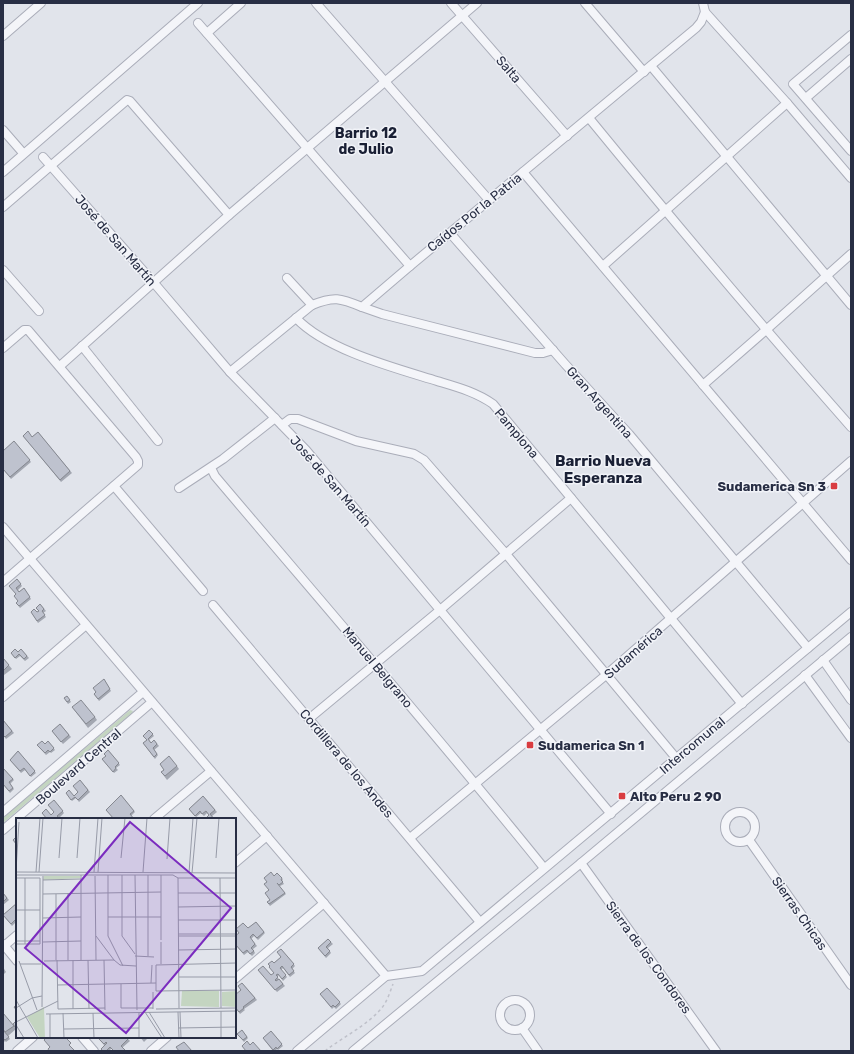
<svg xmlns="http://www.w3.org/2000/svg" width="854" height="1054" font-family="Rubik,sans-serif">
<rect width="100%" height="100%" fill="#e1e4eb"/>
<polygon fill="#c4d5c1" points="130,710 133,711 132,713 3,823 3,818"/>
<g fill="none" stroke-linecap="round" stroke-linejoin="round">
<defs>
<g id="minor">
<polyline points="316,3 489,200"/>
<polyline points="451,3 567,136"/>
<polyline points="585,3 644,72"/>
<polyline points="703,3 705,12 787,103 851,178"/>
<polyline points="198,23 410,266"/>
<polyline points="207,33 241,3"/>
<polyline points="851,35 793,84 851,151"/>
<polyline points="3,36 41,3"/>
<polyline points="651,66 851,305"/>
<polyline points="806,98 851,59"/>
<path d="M589 118C675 223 762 326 851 427"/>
<polyline points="3,130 23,153"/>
<polyline points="43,157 154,283 230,372 306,450 611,814"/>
<polyline points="3,172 198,3"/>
<polyline points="523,172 851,560"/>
<polyline points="3,207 127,100 130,101 229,215"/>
<polyline points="450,233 565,364 629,434 808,648"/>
<polyline points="603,266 787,103"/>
<polyline points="3,270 39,311"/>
<polyline points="287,278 312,305"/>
<polyline points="362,307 382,314 535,353 543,353 553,350"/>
<path d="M296 318C326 350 395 368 437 381 457 387 476 392 493 404L742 704"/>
<polyline points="82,346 158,441"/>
<polyline points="3,348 24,330 28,330 136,457 138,461 138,465 3,582"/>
<polyline points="60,366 229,215 477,3"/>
<path d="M230 372 312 305C334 296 340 298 362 307L410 266 696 28 701 22 705 12"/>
<polyline points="703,385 766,330 851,254"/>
<polyline points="282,425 290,419 298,419 356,441 414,454 424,460 506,554 676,758"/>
<path d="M211 468 215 476C325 606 437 735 544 868"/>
<polyline points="114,486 203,591"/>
<polyline points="179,488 223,459 275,418"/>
<polyline points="3,527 386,976"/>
<polyline points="213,605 480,922"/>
<polyline points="823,660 851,700"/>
<polyline points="805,675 851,738"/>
<polyline points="3,697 86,625"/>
<polyline points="310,718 440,610 571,498"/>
<polyline points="3,812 143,692"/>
<circle cx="740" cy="827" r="15"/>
<polyline points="154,819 211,771"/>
<polyline points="3,830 152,702"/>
<polyline points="410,838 606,675 851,461"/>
<polyline points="749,840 851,985"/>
<polyline points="235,863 267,836"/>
<polyline points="581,863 716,1051"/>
<polyline points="3,944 17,961"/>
<polyline points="3,947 17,935"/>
<polyline points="235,979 324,903"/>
<circle cx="515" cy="1015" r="15"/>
<polyline points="522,1028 538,1051"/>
<polyline points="82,1037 94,1051"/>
<polyline points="17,1051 33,1037"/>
<polyline points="151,1051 167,1037"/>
<polyline points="297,1051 386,976 422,971 851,612"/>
<polyline points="353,1051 581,863 851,637"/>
</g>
</defs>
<use href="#minor" stroke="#aaadb9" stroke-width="10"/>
<path stroke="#bfc1ca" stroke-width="1.5" stroke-dasharray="3 3" stroke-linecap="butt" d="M325 1051C343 1037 366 1026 381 1009 387 1002 390 992 393 984"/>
<use href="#minor" stroke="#f4f5f9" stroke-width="8"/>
</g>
<g fill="#a3a7b1">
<polygon points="38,432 72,473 61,482 23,436 32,437"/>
<polygon points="14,441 31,462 11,479 3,469"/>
<polygon points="17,579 22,586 18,590 19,592 24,588 31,599 20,608 16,603 18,601 16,594"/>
<polygon points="40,604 46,611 43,613 46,617 38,623 31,612 37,612 39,611"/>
<polygon points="21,649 29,658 25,661 20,656 16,659 11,653 18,652"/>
<polygon points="3,658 12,669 4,675 3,673"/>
<polygon points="104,679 111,691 99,701 94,694 96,692"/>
<polygon points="67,696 71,702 68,704 64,698"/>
<polygon points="72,707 95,717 97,720 88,728"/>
<polygon points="3,720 14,733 6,739 3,735"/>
<polygon points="60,724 71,737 63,744 52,731"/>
<polygon points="149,730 154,736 149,740 151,743 154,740 159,746 154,750 158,755 155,759 143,743 147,740"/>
<polygon points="48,741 55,750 51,753 50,752 46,755 37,745 45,744"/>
<polygon points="108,750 120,765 116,768 118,770 114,773 102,759 106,756"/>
<polygon points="18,751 36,773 31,777 25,770 21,773 10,760"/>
<polygon points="160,764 177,766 179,769 167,780 161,772 164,770"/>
<polygon points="3,768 14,780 10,784 14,789 10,793 3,784"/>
<polygon points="80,780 90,792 79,802 76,798 72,801 66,793 74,796 78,792"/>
<polygon points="121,795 135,812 131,816 114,819"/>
<polygon points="203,796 217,812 212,816 214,819 208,819 209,815 207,813 204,816 201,813 196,817 189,809"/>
<polygon points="54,800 64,813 59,818 60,819 47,819 54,812"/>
<polygon points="277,873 283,880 282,881 284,884 280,886 278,885 286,894 270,906 267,902 270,900 267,882"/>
<polygon points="3,893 9,900 3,905"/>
<polygon points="17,903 17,921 12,926 3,915"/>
<polygon points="256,922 265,933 258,940 254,936 251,939 257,946 253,949 255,953 252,956 248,952 244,955 235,944 239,933 248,928"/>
<polygon points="328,939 333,944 328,948 331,953 326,958 318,948"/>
<polygon points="281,949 295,966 292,969 295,973 290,977 283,968 281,970 287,977 283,981 279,975 277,977 285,986 277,992 258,970 271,975 274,973 270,966 281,957"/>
<polygon points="3,967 6,972 3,975"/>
<polygon points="242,983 257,1000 244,1009 245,1010 240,1014 235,1007 241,990"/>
<polygon points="327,988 341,1004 336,1009 334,1007 332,1009 320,994"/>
<polygon points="3,1014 12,1024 16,1029 8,1036 10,1039 6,1042 5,1041 3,1043"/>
<polygon points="242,1030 248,1038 244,1042 237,1034"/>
<polygon points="271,1031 283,1046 278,1050 277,1049 275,1051 273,1051 263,1038"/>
<polygon points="97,1037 126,1037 130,1041 123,1047 111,1049 109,1051 102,1051 104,1045"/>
<polygon points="140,1037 149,1037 144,1042"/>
</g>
<g fill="#bec2ce" stroke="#858890">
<polygon points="28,431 32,437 38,432 70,471 60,480 23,436"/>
<polygon points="14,441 30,460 10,477 3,469 3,451"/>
<polygon points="17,579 21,584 16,588 19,592 24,588 30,597 19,606 16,603 18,601 14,596 16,594 9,586"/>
<polygon points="40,604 44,609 42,611 45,615 37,621 31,612 34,609 37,612 39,611 36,608"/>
<polygon points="15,649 18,652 21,649 27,656 24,659 19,654 15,658 11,653"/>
<polygon points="3,658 9,665 3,671"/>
<polygon points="104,679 110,689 98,699 94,694 96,692 93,688"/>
<polygon points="67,696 70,700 67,702 64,698"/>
<polygon points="81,700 95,717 86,724 72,707"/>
<polygon points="3,720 12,731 5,737 3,735"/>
<polygon points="60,724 69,735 61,742 52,731"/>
<polygon points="149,730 153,734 148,739 151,743 154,740 157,744 153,748 157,754 154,757 143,743 147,740 143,736"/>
<polygon points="42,741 45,744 48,741 54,748 50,752 48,750 45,753 37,745"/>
<polygon points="108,750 119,763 115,767 116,768 113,772 102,759 106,756 104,754"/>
<polygon points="18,751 35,771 30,776 24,768 20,771 10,760"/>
<polygon points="169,756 177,766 165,776 161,772 164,770 160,764"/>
<polygon points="3,768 13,779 9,782 13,788 9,791 3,784"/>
<polygon points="80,780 88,790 78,800 75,797 71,800 66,793 69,790 74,796 78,792 73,786"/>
<polygon points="121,795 134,811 130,814 134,819 114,819 106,810"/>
<polygon points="203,796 215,810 210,814 214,819 208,819 207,817 209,815 206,811 202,814 200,811 195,816 189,809"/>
<polygon points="54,800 63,811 57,816 60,819 53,819 52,818 50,819 47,819 42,813 46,809 51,815 54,812 48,805"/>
<polygon points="17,836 17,845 13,840"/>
<polygon points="271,872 274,876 277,873 282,878 281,880 283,882 279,885 277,883 285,893 269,904 267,902 270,900 265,893 269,890 264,884 267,882 264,878"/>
<polygon points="3,893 7,898 3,902"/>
<polygon points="17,903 17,918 11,924 3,915"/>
<polygon points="256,922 264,932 257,938 253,934 250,937 255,944 251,948 254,951 250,954 247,950 243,953 235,944 235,936 239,933 236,929 243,923 248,928"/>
<polygon points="328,939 331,942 326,947 330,951 325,956 318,948"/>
<polygon points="281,949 294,964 291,967 294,971 289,975 282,966 280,968 286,975 282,979 278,974 276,975 278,977 275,980 276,981 279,979 283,984 275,990 258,970 263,966 271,975 274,973 269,967 270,966 268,964 272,961 274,963 281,957 277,952"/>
<polygon points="242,983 255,998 243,1007 244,1008 239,1012 235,1007 235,995 241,990 238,986"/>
<polygon points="327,988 340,1002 335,1007 333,1005 331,1007 320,994"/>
<polygon points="17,1005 17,1011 14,1007"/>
<polygon points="3,1013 14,1026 5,1032 3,1029"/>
<polygon points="17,1020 17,1030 13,1024"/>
<polygon points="3,1030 9,1037 5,1040 4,1039 3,1040"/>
<polygon points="242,1030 247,1037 243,1040 237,1034"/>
<polygon points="271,1031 282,1044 277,1049 276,1047 273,1050 263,1038"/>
<polygon points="47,1037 65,1037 71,1043 69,1045 74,1050 73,1051 49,1051 48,1049 50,1047 44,1040"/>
<polygon points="97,1037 126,1037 128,1039 121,1046 126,1051 114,1051 110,1047 106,1051 103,1051 101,1049 107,1043 106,1042 104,1044"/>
<polygon points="247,1041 250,1045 253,1042 261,1051 246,1051 242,1046"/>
<polygon points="184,1042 192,1051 179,1051 176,1047"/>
</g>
<g fill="#d93d41" stroke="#f1f3f8" stroke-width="1.5">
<rect x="830" y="482" width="8" height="8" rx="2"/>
<rect x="526" y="741" width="8" height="8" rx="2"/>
<rect x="618" y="792" width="8" height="8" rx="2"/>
</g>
<g text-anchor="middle" stroke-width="3" stroke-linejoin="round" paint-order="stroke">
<g font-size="13" fill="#282e44" stroke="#f1f3f8">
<text transform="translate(509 69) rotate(49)" y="5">Salta</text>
<text transform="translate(474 212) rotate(-39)" y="5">Caídos Por la Patria</text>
<text transform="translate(116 240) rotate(49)" y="5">José de San Martín</text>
<text transform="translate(600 402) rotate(48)" y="5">Gran Argentina</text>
<text transform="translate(517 433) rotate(50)" y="5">Pamplona</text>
<text transform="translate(331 481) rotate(49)" y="5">José de San Martín</text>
<text transform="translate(633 652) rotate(-41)" y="5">Sudamérica</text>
<text transform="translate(378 667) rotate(50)" y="5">Manuel Belgrano</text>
<text transform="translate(692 745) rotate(-40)" y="5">Intercomunal</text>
<text transform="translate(347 763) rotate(50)" y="5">Cordillera de los Andes</text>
<text transform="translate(78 766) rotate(-41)" y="5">Boulevard Central</text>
<text transform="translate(800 913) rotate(55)" y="5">Sierras Chicas</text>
<text transform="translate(649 957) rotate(54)" y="5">Sierra de los Condores</text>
</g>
<g font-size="13" font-weight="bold" fill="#282e44" stroke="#f1f3f8" text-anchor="start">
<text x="826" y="491" text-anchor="end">Sudamerica Sn 3</text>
<text x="538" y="750">Sudamerica Sn 1</text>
<text x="630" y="801">Alto Peru 2 90</text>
</g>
<g font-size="14" font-weight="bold" fill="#1a2035" stroke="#f1f3f8">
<text x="366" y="138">Barrio 12<tspan x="366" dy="16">de Julio</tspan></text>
</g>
<g font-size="15" font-weight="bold" fill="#1a2035" stroke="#f1f3f8">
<text x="603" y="466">Barrio Nueva<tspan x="603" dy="17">Esperanza</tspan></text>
</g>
</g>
<g transform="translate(16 818)">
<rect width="220" height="220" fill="#e1e4eb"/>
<path d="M28 58H64V60L27 62ZM203 173V189L165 188 166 173ZM220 173V189L206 188V174ZM28 189 29 220H24L11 199Z" fill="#c4d5c1"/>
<path fill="none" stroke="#979ba8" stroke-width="1" d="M43 40 46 0M61 40 64 0M105 40 109 0M200 40 203 0M151 41 154 0M0 52 3 4M0 54 220 55M20 54 24 0M23 54 27 0M78 54 82 0M82 54 86 0M127 54 131 0M173 55 177 0M176 55 181 0M0 57H157L162 60H220M65 57V142M92 57V118L107 148M106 57V118L119 136M119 57 121 192M145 57V122M79 58 80 142M0 60H24V126H0M162 60 163 190M204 60 205 190M27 62 65 61M52 75V142M162 75H220M27 76 145 74M40 76V142M162 89 220 88M0 92H24M92 99H145M27 100 65 99M162 102H220M162 116H220M80 118 98 142M162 118H220M0 123H24M27 124 65 123M145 124V146M9 126V60M162 132 220 131M119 138 138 139M132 138V57M41 142 42 191 89 190M57 142V191M72 142 73 191M88 142 89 192M3 143 21 192M28 143 98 142 104 147 120 148M220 145 140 147V173L220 172M4 146H25M163 159H220M135 165 136 147M105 166V190H137M41 167 140 165M137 174V191M0 182 22 220M26 189 27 58M0 190 16 180 26 178M140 191 220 190M205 193V220M123 194V220M129 194 146 220M133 194 149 220M162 194 163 220M164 194 165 220M47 195 48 220M77 195 78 220M30 196 220 193M34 196V220M0 204 42 183M0 207 8 220M162 210 220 209M48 211 123 210"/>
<path fill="#7b2cbf" fill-opacity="0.15" stroke="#7b2cbf" stroke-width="2" d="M114 4 215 90 110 215 9 130Z"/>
<rect width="220" height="220" fill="none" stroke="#282e44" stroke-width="2"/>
</g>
<rect width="854" height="1054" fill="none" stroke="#282e44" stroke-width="8"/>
</svg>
